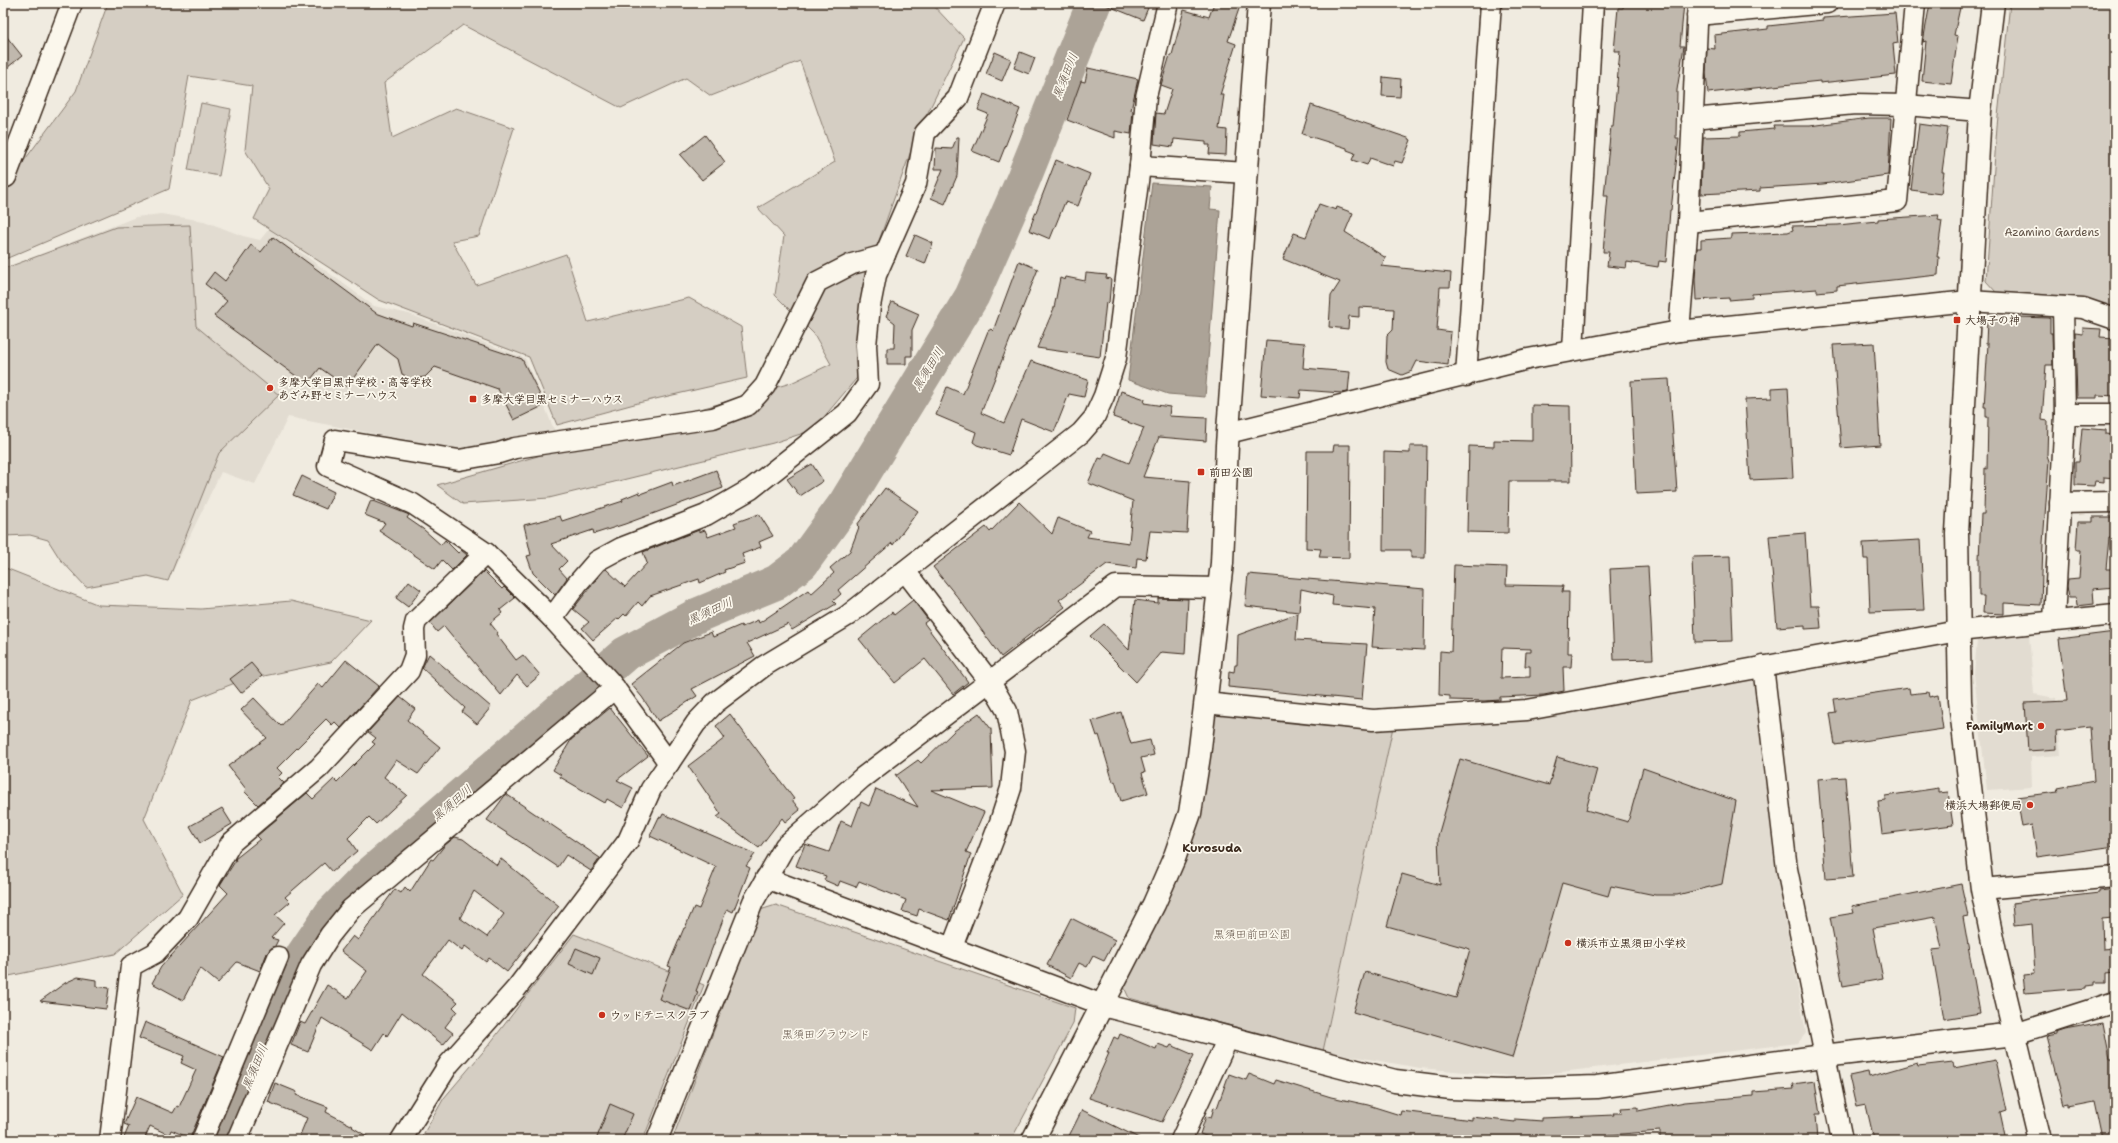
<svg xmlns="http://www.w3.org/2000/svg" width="2118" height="1143" font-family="'Shantell Sans','Klee One',sans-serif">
<rect width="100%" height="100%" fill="#f0ebe0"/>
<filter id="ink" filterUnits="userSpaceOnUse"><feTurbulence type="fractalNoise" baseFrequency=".025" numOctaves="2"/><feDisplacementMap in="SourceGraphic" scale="8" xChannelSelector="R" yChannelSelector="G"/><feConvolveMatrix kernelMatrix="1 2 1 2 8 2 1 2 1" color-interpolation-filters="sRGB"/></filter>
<g filter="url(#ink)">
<g fill="#e2dcd1">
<polygon points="161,214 204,221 243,236 260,240 269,229 374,306 409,314 525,358 555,432 457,450 288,417 255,484 221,472 168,581 148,576 86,587 56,552 48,540 30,535 3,536 3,269 136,217"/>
<polygon points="2029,635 2034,694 2056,698 2061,755 2031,757 2032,787 1987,790 1974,674 1977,640"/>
<polygon points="1744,678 1757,683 1773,853 1806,1033 1798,1043 1521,1077 1420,1068 1323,1051 1393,727"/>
</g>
<g fill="#d5cec3" stroke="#887c70">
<polygon points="108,3 931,3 964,38 916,137 862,288 861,373 813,430 773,443 549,498 463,504 437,485 791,383 831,364 814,334 775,295 784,236 758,208 835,162 800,61 711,96 686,78 621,108 463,25 384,83 392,138 456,108 514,128 479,236 452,241 476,285 566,254 588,322 689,298 741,327 747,378 638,403 557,425 529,357 379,300 254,219 269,189 245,150 252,86 189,76 169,189 3,260 3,189 76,91"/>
<polygon points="2010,3 2115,3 2115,307 2078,298 1996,292 1986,281 1997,126"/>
<polygon points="201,103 231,109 219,176 188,170"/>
<polygon points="190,225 196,326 279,395 219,453 168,581 148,576 86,587 60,559 48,540 30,535 3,536 3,269 116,227"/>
<polygon points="3,567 99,605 201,609 291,601 371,620 331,662 240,681 192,700 144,819 183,894 115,954 9,976 3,973"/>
<polygon points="1210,712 1393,727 1323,1051 1129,998 1124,987 1164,905"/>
<polygon points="776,905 1075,1008 1073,1024 1011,1140 672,1140 760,910"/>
<polygon points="574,934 704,985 643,1140 420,1140 444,1098 488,1046"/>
</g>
<polygon fill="#aca397" stroke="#7f7367" points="1152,183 1212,187 1210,209 1220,210 1205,397 1168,394 1128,380"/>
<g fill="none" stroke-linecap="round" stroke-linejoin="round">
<polyline stroke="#aca397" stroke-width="35" points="224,1140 303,955 331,914 368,876 625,654 698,615 777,582 802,563 845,504 972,296 1023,180 1094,3"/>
</g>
<g fill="#c0b8ad" stroke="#3b2a1e" fill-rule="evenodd">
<polygon points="1101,3 1150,3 1143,20"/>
<polygon points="1214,3 1241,3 1228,41 1236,44 1220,95 1224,95 1219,129 1227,130 1226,155 1209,154 1210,145 1206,145 1206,142 1174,139 1173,147 1154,144 1156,113 1164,114 1172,89 1161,85 1170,55 1172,55 1184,10 1209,17"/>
<polygon points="1624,3 1684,3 1680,46 1684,46 1677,90 1676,135 1676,138 1679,138 1671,210 1670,210 1666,262 1659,261 1658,267 1627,262 1626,268 1607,266 1609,252 1603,252 1608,196 1604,196 1611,126 1613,126 1620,51 1614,51 1618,8 1623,8"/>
<polygon points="1930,3 1961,3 1954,35 1958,36 1951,84 1922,81 1926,41 1923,42"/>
<polygon points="1895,13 1898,43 1893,44 1896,75 1820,83 1820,81 1708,93 1706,73 1707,48 1715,49 1714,35 1768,29 1768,26 1823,20 1823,18"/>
<polygon points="3,32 22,56 3,71"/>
<polygon points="995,52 1011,59 1002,81 986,74"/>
<polygon points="1020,52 1035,58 1029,74 1014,68"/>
<polygon points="1088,68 1138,79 1131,110 1133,111 1131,134 1115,131 1115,138 1067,120 1081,81 1085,82"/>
<polygon points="1383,77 1401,79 1400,97 1382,96"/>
<polygon points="984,94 1020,109 999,162 972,151 988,114 978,110"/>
<polygon points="1311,105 1408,138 1411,140 1402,163 1395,161 1393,166 1370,158 1367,165 1352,160 1355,153 1347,150 1347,148 1302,134"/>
<polygon points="1869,118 1891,118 1888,175 1823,184 1760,188 1760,191 1701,194 1703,137 1740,136 1740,132 1775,129 1774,126 1809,126"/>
<polygon points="1919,124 1948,128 1942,172 1944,172 1941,194 1911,190"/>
<polygon points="705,135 725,162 702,180 680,155"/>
<polygon points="957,137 959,137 957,176 945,204 931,198 943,169 935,169 936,148 952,149"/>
<polygon points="1056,160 1090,174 1078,206 1065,202 1050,239 1029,230"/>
<polygon points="1319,204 1336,210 1337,207 1353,213 1345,232 1386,258 1381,266 1451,273 1450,287 1440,287 1437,330 1451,332 1448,365 1417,361 1412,371 1402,375 1388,369 1386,362 1387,336 1393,330 1394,309 1359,307 1359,317 1349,316 1348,329 1329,327 1331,296 1340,282 1283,259 1294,233 1306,237"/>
<polygon points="1939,215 1938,220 1942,221 1937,257 1939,257 1938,275 1837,286 1837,290 1817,292 1817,289 1752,294 1752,298 1729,300 1729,298 1696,300 1695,279 1697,248 1701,248 1701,240 1731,238 1731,234 1788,232 1793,230 1792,226 1838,225 1878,221 1878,219"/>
<polygon points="915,235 933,243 925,264 906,256"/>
<polygon points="273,237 376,313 412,326 413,323 522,359 545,405 514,420 498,389 435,367 425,377 411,379 402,374 398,359 378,344 347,387 320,368 307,384 214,316 227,301 205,284 214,272 225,281 251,245 261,252"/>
<polygon points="1019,261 1038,269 981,413 1004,423 1031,361 1088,380 1084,397 1069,394 1054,432 1021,419 1009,455 977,445 973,442 976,432 936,415 947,387 963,394 988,331 991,329 993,331"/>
<polygon points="1086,273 1107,275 1106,278 1111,279 1109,303 1106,302 1100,357 1037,348 1054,308 1060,278 1065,280 1066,277 1085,281"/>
<polygon points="892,302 919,314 912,330 912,356 906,356 906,364 887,364 887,348 894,348 895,323 886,316"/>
<polygon points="2018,317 2050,318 2050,333 2052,333 2053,365 2046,365 2042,420 2048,421 2047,455 2049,461 2043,543 2041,605 2004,603 2004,614 1983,613 1984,596 1979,596 1979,559 1981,514 1984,514 1985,468 1987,469 1988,417 1986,417 1986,407 1984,407 1988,344 1986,344 1987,320 2018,322"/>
<polygon points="2083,328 2101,329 2100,337 2115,338 2115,396 2097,395 2097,398 2077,398 2075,333 2083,334"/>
<polygon points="1266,340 1305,343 1303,368 1350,372 1348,392 1342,393 1301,390 1300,398 1261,395"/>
<polygon points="1874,343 1880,445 1841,448 1833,345"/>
<polygon points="1669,379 1677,492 1636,494 1631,381"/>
<polygon points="1788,387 1793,478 1750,480 1745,399 1772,398 1772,388"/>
<polygon points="1121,391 1145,399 1144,403 1170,407 1169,416 1207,418 1206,441 1159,437 1143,477 1190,481 1187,533 1150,531 1146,559 1137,558 1136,568 1107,564 1059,600 1065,607 1001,657 959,599 933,567 986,527 990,532 1019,502 1052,534 1058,518 1090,531 1087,537 1129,543 1133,501 1088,483 1099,458 1102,459 1105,453 1129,463 1144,428 1113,417"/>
<polygon points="1532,405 1570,406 1571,481 1509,481 1508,533 1467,532 1469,446 1494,447 1494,440 1532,441"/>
<polygon points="2082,428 2106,430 2106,434 2115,435 2115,478 2104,477 2104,482 2095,481 2094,486 2075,485 2075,462 2079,462"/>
<polygon points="1334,445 1350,445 1349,558 1319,557 1321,549 1306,548 1307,451 1333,451"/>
<polygon points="1410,446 1427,446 1425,558 1411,558 1411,550 1383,550 1384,452 1410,453"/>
<polygon points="812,464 823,481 800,496 787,479"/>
<polygon points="716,470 723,488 625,524 594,534 593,530 551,544 567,561 559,569 567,578 555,595 533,573 527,556 531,555 524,525 560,516 562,521 623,501 622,499 639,492 640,494 672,482 673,486"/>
<polygon points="302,476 334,492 326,509 293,495"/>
<polygon points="885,488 918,511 893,545 892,543 838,590 841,594 833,601 836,604 792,630 788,624 747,643 755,656 692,689 697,696 658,721 642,697 631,684 683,643 711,632 713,637 741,625 742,627 758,620 759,623 808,590 811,594 834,573 830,568 850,551 859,527 857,525"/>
<polygon points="371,500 407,514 409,515 407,518 423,529 441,545 445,540 458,553 461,550 467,555 452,570 442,560 435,569 379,531 385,523 365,515"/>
<polygon points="759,514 773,536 759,542 761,547 742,554 745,563 724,570 725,572 700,583 699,579 650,596 642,606 638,602 626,616 624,614 619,619 618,618 593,640 582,628 589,622 573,609 604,570 606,569 625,587 647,563 643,552 699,530 699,532 705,530 708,537 736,527 734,523"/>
<polygon points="2093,517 2112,517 2111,538 2109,538 2106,569 2115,569 2115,587 2093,589 2094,604 2077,606 2076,598 2069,598 2067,586 2068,579 2079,578 2081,550 2076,550 2078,522 2093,522"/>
<polygon points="1805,533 1810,606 1819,606 1821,628 1805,629 1805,625 1777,627 1769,536"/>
<polygon points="1920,540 1924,610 1870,612 1868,559 1864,559 1863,543"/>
<polygon points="1730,556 1733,641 1695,642 1692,557"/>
<path d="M1454 565 1507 567 1506 585 1563 586 1562 592H1569L1568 653H1572L1571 667H1563L1564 691 1544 695 1500 697V700L1485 701 1450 700V696L1439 695 1440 651 1451 652ZM1502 648 1531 649V652H1526L1525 666H1530V677L1501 678Z"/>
<polygon points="1648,567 1653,659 1614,660 1610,569"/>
<polygon points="484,571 502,589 504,587 515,598 500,610 502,613 490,623 498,633 496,634 516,660 523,655 540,675 527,686 517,675 501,695 444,626 437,632 430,623"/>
<polygon points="1248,574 1425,589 1424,650 1372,647 1375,609 1332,605 1333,596 1301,589 1299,612 1245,606"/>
<polygon points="409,581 421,590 408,607 396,598"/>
<polygon points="1158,598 1188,599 1185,654 1161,652 1136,682 1090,636 1104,624 1129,650 1135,600 1158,603"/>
<polygon points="913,600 928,620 924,623 968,682 953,694 925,659 895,683 859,639 892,612 894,615"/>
<polygon points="1298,613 1296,640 1367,644 1362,700 1228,687 1229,671 1234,672 1235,665 1237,665 1238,635"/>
<polygon points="2115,632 2115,846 2037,857 2032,825 2022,827 2017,797 2058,792 2057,788 2094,781 2090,727 2056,731 2057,749 2028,751 2025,703 2067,701 2059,639"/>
<polygon points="429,654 491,707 477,724 462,712 465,708 422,668"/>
<polygon points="346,660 379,686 341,728 335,722 332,725 326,719 277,768 282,773 278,777 284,783 258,805 244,791 246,789 228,766 267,738 241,710 254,698 281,726 318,684 323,688"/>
<polygon points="251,663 262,676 241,693 230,679"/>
<polygon points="1909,688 1910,694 1928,692 1929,697 1938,695 1943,729 1835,745 1830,713 1836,712 1834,699"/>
<polygon points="400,697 415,709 407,720 440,747 418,774 396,760 384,777 407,795 376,824 369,817 348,838 357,851 332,872 324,863 285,897 290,902 275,915 284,923 271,938 278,940 275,946 267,953 260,971 237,962 218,983 200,968 183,1000 152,983 161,967 228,893 220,885 236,860 235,859 260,839 257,836 307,793 313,799 334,779 337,782 375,744 372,742 376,738 368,732"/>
<polygon points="610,708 648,756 617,780 633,788 623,808 607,799 605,803 560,777 561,775 553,770 571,740"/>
<polygon points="1121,712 1131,744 1150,740 1154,755 1141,758 1145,772 1142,773 1148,793 1121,801 1115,781 1113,782 1099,735 1097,736 1092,721"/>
<polygon points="979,713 991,729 993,788 931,790 984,812 966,852 971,854 949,920 919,909 917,916 902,911 906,900 859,881 856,887 840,881 838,886 824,880 826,876 796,866 805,844 829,852 841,821 852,826 861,802 869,806 876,789 918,807 895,774 897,775 918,760 921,763 954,731"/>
<polygon points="730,714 794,799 792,800 800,810 785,822 782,818 759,848 717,817 721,814 688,766 725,738 716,726"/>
<polygon points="1557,757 1597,769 1586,810 1628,822 1643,768 1736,801 1722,884 1677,895 1655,895 1611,886 1608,896 1562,883 1512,1058 1353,1012 1365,972 1456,998 1470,949 1387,926 1402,874 1440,885 1438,836 1460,759 1549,785"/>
<polygon points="1845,777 1853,877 1826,879 1818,779"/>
<polygon points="1939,788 1939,793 1948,792 1953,825 1882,834 1878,801 1885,800 1885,796"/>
<polygon points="506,794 600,858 591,871 566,855 558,867 487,820"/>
<polygon points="222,808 232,824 200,843 190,826"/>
<polygon points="663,814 755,854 746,866 750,868 733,912 727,909 696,991 698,992 691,1011 659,999 671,967 668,966 684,928 685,928 694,907 699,909 716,867 650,836 659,817 661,818"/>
<path d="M455 837 463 839 497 865 500 858 559 906 507 972 489 958 486 962 465 946 462 951 448 940 423 974 458 1002 453 1007 457 1011 445 1027 453 1033 443 1045 402 1012 387 1036 384 1033 373 1050 322 1018 308 1052 291 1045 300 1022 305 1024 327 985 348 998 367 971 341 951 353 936 358 940 395 889 401 893 405 887 410 892 431 859 433 860 445 845ZM474 891 504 914 487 937 460 918Z"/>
<polygon points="1961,884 1968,916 1963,917 1980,1013 1944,1019 1932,950 1942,949 1935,917 1873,928 1883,979 1843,986 1830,917 1854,913 1852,906"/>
<polygon points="2115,889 2115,914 2112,914 2113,918 2102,919 2103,949 2115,948 2115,972 2106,973 2106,982 2095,982 2095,985 2086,986 2086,988 2025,993 2023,975 2035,974 2032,924 2014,926 2012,903 2099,893 2099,891"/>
<polygon points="1071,918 1115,940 1104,961 1093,956 1087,967 1079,963 1071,978 1047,965"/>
<polygon points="576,948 600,958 593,975 569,964"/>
<polygon points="78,977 96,980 96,986 109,988 106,1009 40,1001 65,983"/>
<polygon points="145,1022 224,1057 190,1138 171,1130 169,1135 150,1126 144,1140 123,1140 129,1126 124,1124 136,1097 173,1113 177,1106 179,1107 196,1070 181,1063 184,1056 139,1038"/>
<polygon points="2103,1023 2110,1059 2115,1059 2115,1076 2112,1076 2115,1090 2115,1140 2103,1140 2095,1102 2069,1107 2069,1104 2064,1105 2046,1037 2056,1035 2056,1033 2065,1030"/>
<polygon points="1120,1034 1156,1049 1158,1044 1169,1048 1171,1045 1194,1055 1162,1122 1089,1098 1109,1053 1107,1053 1114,1037 1118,1039"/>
<polygon points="1995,1060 2006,1110 2000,1112 2006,1140 1874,1140 1866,1105 1856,1107 1849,1076 1868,1072 1869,1077 1917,1063 1918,1066 1953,1062 1954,1068"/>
<polygon points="1229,1074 1246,1080 1249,1074 1274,1084 1276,1080 1331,1097 1368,1105 1400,1115 1401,1111 1472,1120 1472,1117 1515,1122 1515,1119 1542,1121 1542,1118 1614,1115 1613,1113 1622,1113 1621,1108 1638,1107 1638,1111 1685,1102 1753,1096 1753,1092 1794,1089 1793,1084 1815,1081 1820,1115 1815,1115 1817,1140 1660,1140 1660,1131 1609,1135 1609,1137 1589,1138 1589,1140 1425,1140 1390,1137 1390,1140 1217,1140 1200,1134 1206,1116 1211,1118 1214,1107 1217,1108"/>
<polygon points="275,1083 297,1092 296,1095 328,1107 326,1112 353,1126 352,1127 373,1140 298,1140 307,1118 268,1102"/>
<polygon points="610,1104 633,1114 622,1140 596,1140"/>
<polygon points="1082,1110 1143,1140 1067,1140"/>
</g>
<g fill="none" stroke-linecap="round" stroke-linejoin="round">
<defs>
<g id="street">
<polyline points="1697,15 1827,3"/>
<polyline points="1692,119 1855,104 1905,105 1980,111"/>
<polyline points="1140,166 1246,173"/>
<polyline points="6,177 72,3"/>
<polyline points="1688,222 1897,201 1915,3"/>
<polyline points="885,255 852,264 817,282 765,386 748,405 713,418 515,448 499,453 459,460 335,440 328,466 413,504 486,553 552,618 611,683 669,763 696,723 715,703 764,666 847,616 1081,433 1094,418 1104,396 1116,358 1140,166 1146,97 1168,3"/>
<polyline points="1679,331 1688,222 1698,3"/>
<polyline points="1573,350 1593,3"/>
<polyline points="1466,376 1491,3"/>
<polyline points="2065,414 2115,414"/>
<polyline points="1228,433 1528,359 1679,331 1969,301 2083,308 2115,319"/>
<polyline points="2060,503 2115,502"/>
<polyline points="905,571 990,682 1007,711 1015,751 1011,788 1000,822 952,947"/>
<polyline points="552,618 577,584 597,561 621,548 706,515 751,489 847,413 868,384 866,345 870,306 876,275 916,184 925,133 958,98 995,3"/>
<polyline points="2054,621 2065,414 2063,307"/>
<polyline points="1763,666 1787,869 1842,1140"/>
<polyline points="1205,703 1373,720 1527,710 1958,631 2115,615"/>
<polyline points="766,878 1103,1005"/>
<polyline points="1982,889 2115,877"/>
<polyline points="2015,1034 2115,1002"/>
<polyline points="110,1140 131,966 155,953 188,918 231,843 319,768 409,671 415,655 414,629 416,621 486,553"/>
<polyline points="202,1140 278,957"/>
<polyline points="237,1140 311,965 330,935 351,909 615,688"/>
<polyline points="401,1140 449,1064 516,989 628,841 651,789 669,763"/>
<polyline points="657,1140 753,902 785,846 862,778 1116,586 1218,588"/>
<polyline points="1181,1140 1228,1038"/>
</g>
<g id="secondary">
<polyline points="1993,3 1980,111 1957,533 1960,701 1982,889 1995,952 2040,1140"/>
<polyline points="1103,1005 1395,1081 1451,1088 1505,1090 1597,1087 1823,1056 2015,1034"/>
<polyline points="1033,1140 1154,904 1175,856 1190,813 1199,756 1222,563 1227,445 1259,3"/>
</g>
</defs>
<use href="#street" stroke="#3b2a1e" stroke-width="23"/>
<use href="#secondary" stroke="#3b2a1e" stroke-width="25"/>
<use href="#street" stroke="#fbf7ec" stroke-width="20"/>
<use href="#secondary" stroke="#fbf7ec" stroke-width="22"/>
</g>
</g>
<g fill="#c8321e" stroke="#fbf7ec" stroke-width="1.5">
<rect x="1953" y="316" width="8" height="8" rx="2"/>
<circle cx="270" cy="388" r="4"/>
<rect x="469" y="395" width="8" height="8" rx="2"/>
<rect x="1197" y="468" width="8" height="8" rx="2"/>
<circle cx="2041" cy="726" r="4"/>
<circle cx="2030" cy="805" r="4"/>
<circle cx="1568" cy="943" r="4"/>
<circle cx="602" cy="1015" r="4"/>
</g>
<g text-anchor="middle" stroke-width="3.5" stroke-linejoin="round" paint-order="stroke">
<g font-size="11" fill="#625347" stroke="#fbf7ec">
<text x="2052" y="236">Azamino Gardens</text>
<text x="1252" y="938">黒須田前田公園</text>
<text x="826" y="1038">黒須田グラウンド</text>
</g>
<g font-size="11" font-weight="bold" fill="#3b2a1e" stroke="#fbf7ec" text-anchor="start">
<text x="1965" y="324">大場子の神</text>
<text x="278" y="386">多摩大学目黒中学校・高等学校<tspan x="278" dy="13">あざみ野セミナーハウス</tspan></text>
<text x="481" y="403">多摩大学目黒セミナーハウス</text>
<text x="1209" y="476">前田公園</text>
<text x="2033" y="730" text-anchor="end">FamilyMart</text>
<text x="2022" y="809" text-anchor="end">横浜大場郵便局</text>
<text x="1576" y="947">横浜市立黒須田小学校</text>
<text x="610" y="1019">ウッドテニスクラブ</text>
</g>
<g font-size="12" font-style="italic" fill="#635448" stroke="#fbf7ec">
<text transform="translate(1065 76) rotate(-68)" y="4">黒須田川</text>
<text transform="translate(928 369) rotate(-58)" y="4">黒須田川</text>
<text transform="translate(710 611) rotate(-24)" y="4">黒須田川</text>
<text transform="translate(452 803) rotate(-41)" y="4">黒須田川</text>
<text transform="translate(255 1067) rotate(-67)" y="4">黒須田川</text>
</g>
<g font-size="12" font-weight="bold" fill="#3b2a1e" stroke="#fbf7ec">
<text x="1212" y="852">Kurosuda</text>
</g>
</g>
<rect width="2118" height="1143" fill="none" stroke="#fbf7ec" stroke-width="16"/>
<rect x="8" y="8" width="2102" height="1127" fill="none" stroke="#3b2a1e" stroke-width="1.5" filter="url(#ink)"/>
</svg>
